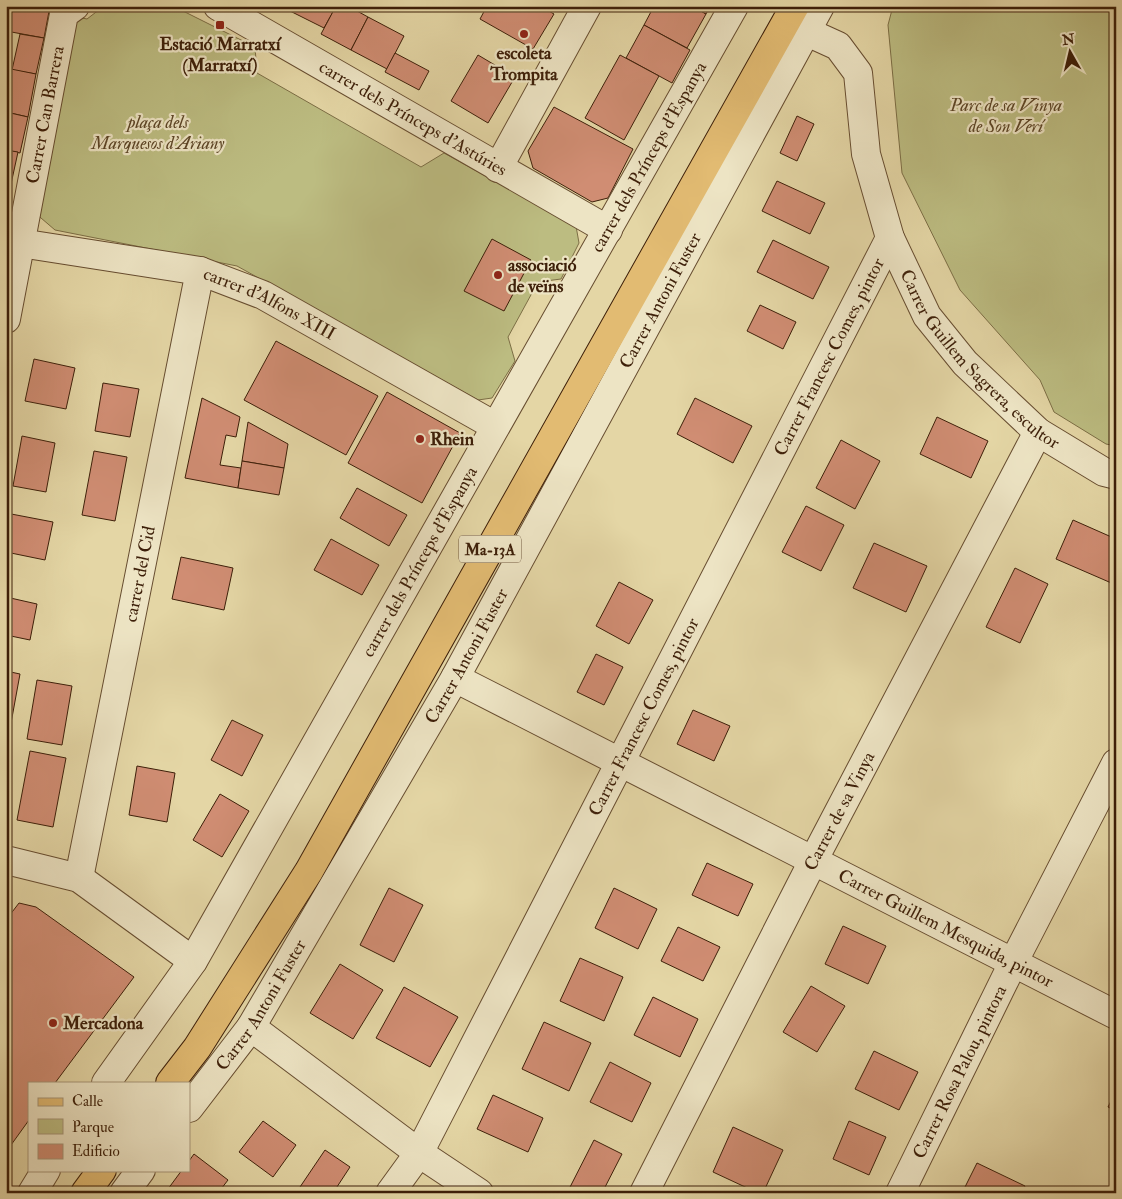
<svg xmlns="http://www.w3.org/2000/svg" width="1122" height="1199" font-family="'IM FELL Double Pica',serif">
<rect width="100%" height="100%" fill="#e4d6a5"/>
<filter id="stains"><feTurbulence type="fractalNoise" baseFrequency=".004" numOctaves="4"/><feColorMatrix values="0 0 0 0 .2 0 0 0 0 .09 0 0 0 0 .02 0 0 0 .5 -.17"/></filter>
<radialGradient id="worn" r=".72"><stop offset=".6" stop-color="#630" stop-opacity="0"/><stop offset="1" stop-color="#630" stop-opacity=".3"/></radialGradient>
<g fill="#bcbc81" stroke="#7c6e45">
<polygon points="104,6 173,6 255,47 257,73 421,167 444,153 576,226 579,243 561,279 538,282 508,337 515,361 492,398 478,400 237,266 55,230 27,206 64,14 87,19"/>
<polygon points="893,6 1116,6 1116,446 1106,444 1054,412 1040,380 960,290 902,173 888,25"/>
</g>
<g fill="#d08d73" stroke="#3d1f09">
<polygon points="6,6 50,6 44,38 6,31"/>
<polygon points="292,6 326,6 334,10 324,28 290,11"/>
<polygon points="336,6 348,6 368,17 351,50 321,34"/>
<polygon points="487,6 540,6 554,14 533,49 480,19"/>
<polygon points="654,6 692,6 706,14 687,48 644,25"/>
<polygon points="692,6 710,6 706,14"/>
<polygon points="368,17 404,36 387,69 351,50"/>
<polygon points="644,25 690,50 672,83 626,58"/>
<polygon points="20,34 44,38 36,74 12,70"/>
<polygon points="395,53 429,71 419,90 385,72"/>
<polygon points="478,55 515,77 488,123 451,101"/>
<polygon points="620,55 659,76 624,140 585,118"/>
<polygon points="6,68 36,74 28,117 6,112"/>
<polygon points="554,107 633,149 608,198 592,202 533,168 528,151"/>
<polygon points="6,112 28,117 20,153 6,150"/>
<polygon points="797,116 814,124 797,161 780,153"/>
<polygon points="6,150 18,152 11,184 6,183"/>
<polygon points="777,181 825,203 810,234 762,211"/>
<polygon points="492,239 531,260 504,311 464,291"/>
<polygon points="773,240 829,267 813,299 757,272"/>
<polygon points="760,305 796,322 783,349 747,331"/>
<polygon points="276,341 378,396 346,455 244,400"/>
<polygon points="34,359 75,368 66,409 25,401"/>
<polygon points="103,383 139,389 130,437 95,431"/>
<polygon points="387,392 460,433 422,503 348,463"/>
<polygon points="202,398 240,417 236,437 226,435 220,465 241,468 238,488 185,478"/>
<polygon points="695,398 752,426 733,463 677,434"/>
<polygon points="937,417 988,441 971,478 920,454"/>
<polygon points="248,422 288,444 284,468 242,461"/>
<polygon points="22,436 55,443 46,492 13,486"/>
<polygon points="841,440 880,461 855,509 816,488"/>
<polygon points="94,451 127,457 115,521 82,515"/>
<polygon points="242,461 284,468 279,495 238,488"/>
<polygon points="357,488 407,515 389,546 340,518"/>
<polygon points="806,506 844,525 821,571 782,552"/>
<polygon points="6,513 53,522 45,560 6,552"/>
<polygon points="1073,520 1116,539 1116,585 1056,559"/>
<polygon points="331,539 379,565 362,595 314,570"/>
<polygon points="874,543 927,566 906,612 853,588"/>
<polygon points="181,557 233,568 224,610 172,599"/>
<polygon points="1015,568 1048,584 1020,643 986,627"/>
<polygon points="619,582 653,600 629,644 596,626"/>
<polygon points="6,597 37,604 30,640 6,635"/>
<polygon points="596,654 623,667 604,705 577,692"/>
<polygon points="6,671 20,674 9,734 6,734"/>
<polygon points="37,680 72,686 62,745 27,739"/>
<polygon points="693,710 730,726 714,761 677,744"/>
<polygon points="232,720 263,735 242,776 211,760"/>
<polygon points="30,751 66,758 53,827 17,820"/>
<polygon points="137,766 175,773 167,822 129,815"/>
<polygon points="220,794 249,811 222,857 193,840"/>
<polygon points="707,863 753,884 738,916 692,895"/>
<polygon points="389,888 423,905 394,962 360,945"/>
<polygon points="614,888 657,909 638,949 595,928"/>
<polygon points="19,903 36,907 134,977 55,1083 29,1083 29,1120 6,1152 6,920"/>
<polygon points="843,926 886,946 868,984 825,964"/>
<polygon points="678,927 720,947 703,981 661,961"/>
<polygon points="580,958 623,977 604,1021 560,1001"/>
<polygon points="340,964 383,990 353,1039 310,1013"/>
<polygon points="811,986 845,1006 817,1052 783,1032"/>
<polygon points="404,987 458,1017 430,1067 376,1038"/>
<polygon points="653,997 698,1019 680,1057 634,1035"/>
<polygon points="544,1022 591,1043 569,1091 522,1069"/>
<polygon points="874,1051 918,1072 899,1110 855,1089"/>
<polygon points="610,1062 651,1083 632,1122 590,1102"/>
<polygon points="1116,1091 1116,1111 1108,1107"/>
<polygon points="493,1095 543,1118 528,1152 477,1129"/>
<polygon points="263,1121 296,1145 273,1177 239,1152"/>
<polygon points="849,1121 886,1137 869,1175 833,1159"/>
<polygon points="733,1127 783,1150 763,1193 758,1193 713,1172"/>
<polygon points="594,1140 622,1154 602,1193 567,1193"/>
<polygon points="325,1150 350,1167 333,1193 308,1193 300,1187"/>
<polygon points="194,1154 228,1180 218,1193 165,1193 182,1170 189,1170 189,1161"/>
<polygon points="977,1163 1025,1186 1022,1193 962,1193"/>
</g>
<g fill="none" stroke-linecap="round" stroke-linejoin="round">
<defs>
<g id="minor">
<path id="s1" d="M218 6 608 230"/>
<path id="s2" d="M805 31 838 46 858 73 866 154 890 238 927 316 965 363 1038 432 1104 472 1116 475"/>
<polyline points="498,168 587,6"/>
<path id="s3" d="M20 243 200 271 263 295 495 426"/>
<path id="s4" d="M6 319 64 14 75 6"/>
<path id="s5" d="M455 678 1116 1015"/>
<polyline points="6,860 79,878 193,961"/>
<path id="s6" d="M79 878 200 271"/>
<polyline points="251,1027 419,1153 479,1193"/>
<path id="s7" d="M106 1083 193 961 734 6"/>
<path id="s8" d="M189 1108 251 1027 455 678 820 6"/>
<polyline points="32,1193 46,1170"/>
<polyline points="124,1193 141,1170"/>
<path id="s9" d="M390 1193 419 1153 890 238"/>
<path id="s10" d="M644 1193 813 861 1038 432"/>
<path id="s11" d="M900 1193 1013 963 1116 763"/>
</g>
<g id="major">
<polyline points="170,1083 197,1048 309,871 795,6"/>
<polyline points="85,1193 102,1170"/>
</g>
</defs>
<use href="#minor" stroke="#674d30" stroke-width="30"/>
<use href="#major" stroke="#3d1f09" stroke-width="30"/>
<use href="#minor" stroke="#ede4c4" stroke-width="28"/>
<use href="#major" stroke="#e2bb72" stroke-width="28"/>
</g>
<g fill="#8f2418" stroke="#ede4c4" stroke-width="2">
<rect x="215" y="20" width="10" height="10" rx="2.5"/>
<circle cx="524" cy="34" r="5"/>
<circle cx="498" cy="275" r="5"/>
<circle cx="420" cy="439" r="5"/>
<circle cx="53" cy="1023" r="5"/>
</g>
<g text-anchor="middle" stroke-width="4.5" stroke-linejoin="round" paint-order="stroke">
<rect fill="#ede4c4" stroke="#725a41" stroke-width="1" x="459" y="535.5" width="62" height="27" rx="4"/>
<g font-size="16" font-weight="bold" fill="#3d1f09">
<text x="490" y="555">Ma-13A</text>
</g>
<g font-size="18" font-weight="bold" fill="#3d1f09" stroke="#ede4c4" text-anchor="start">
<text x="220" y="50" text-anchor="middle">Estació Marratxí<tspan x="220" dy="21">(Marratxí)</tspan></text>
<text x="524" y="59" text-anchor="middle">escoleta<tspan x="524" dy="21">Trompita</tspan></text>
<text x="508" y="271">associació<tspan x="508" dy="21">de veïns</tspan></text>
<text x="430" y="445">Rhein</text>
<text x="63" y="1029">Mercadona</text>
</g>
<g font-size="18" font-style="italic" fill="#5d4627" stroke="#ede4c4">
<text x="1006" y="111">Parc de sa Vinya<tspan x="1006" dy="21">de Son Verí</tspan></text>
<text x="158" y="128">plaça dels<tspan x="158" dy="21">Marquesos d'Ariany</tspan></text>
</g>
<g font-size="18" fill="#3d1f09" stroke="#ede4c4">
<text dy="6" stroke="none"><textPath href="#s4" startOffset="208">Carrer Can Barrera</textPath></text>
<text dy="6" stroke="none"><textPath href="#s1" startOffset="225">carrer dels Prínceps d'Astúries</textPath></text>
<text dy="6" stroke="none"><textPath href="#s7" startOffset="1074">carrer dels Prínceps d'Espanya</textPath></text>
<text dy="6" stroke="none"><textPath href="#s8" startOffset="936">Carrer Antoni Fuster</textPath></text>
<text dy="6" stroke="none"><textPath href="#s3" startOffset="259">carrer d'Alfons XIII</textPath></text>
<text dy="6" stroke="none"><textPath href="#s2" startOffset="392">Carrer Guillem Sagrera, escultor</textPath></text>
<text dy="6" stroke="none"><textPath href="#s9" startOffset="945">Carrer Francesc Comes, pintor</textPath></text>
<text dy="6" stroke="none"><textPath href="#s7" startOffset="609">carrer dels Prínceps d'Espanya</textPath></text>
<text dy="6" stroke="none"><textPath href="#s6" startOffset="310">carrer del Cid</textPath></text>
<text dy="6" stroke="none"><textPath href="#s8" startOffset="531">Carrer Antoni Fuster</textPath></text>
<text dy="6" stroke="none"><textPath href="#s9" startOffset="540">Carrer Francesc Comes, pintor</textPath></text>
<text dy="6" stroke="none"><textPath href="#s10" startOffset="429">Carrer de sa Vinya</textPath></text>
<text dy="6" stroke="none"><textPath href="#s5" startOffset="551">Carrer Guillem Mesquida, pintor</textPath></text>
<text dy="6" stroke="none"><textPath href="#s8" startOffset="126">Carrer Antoni Fuster</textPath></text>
<text dy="6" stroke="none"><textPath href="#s11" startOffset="135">Carrer Rosa Palou, pintora</textPath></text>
</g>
</g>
<rect width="1122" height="1199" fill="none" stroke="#e4d6a5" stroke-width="25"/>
<rect x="8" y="8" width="1107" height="1184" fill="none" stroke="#3d1f09" stroke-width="2.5"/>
<rect x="12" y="12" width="1097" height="1174" fill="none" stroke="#3d1f09"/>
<rect x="28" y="1082" width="162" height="90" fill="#ede4c4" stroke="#a79579"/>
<rect x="38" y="1098" width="25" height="8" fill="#e2bb72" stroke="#a79579"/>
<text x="72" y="1106" font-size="15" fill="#3d1f09">Calle</text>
<rect x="38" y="1119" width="25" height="15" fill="#bcbc81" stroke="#a79579"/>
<text x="72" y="1132" font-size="15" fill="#3d1f09">Parque</text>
<rect x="38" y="1144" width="25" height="15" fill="#d08d73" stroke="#a79579"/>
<text x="72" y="1156" font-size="15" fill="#3d1f09">Edificio</text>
<g transform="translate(1070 52) rotate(352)" stroke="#ede4c4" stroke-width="4" paint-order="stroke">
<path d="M0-4L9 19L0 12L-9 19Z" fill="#3d1f09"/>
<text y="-8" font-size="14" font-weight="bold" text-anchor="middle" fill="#3d1f09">N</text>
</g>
<rect width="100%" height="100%" filter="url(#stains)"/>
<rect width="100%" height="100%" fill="url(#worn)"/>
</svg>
